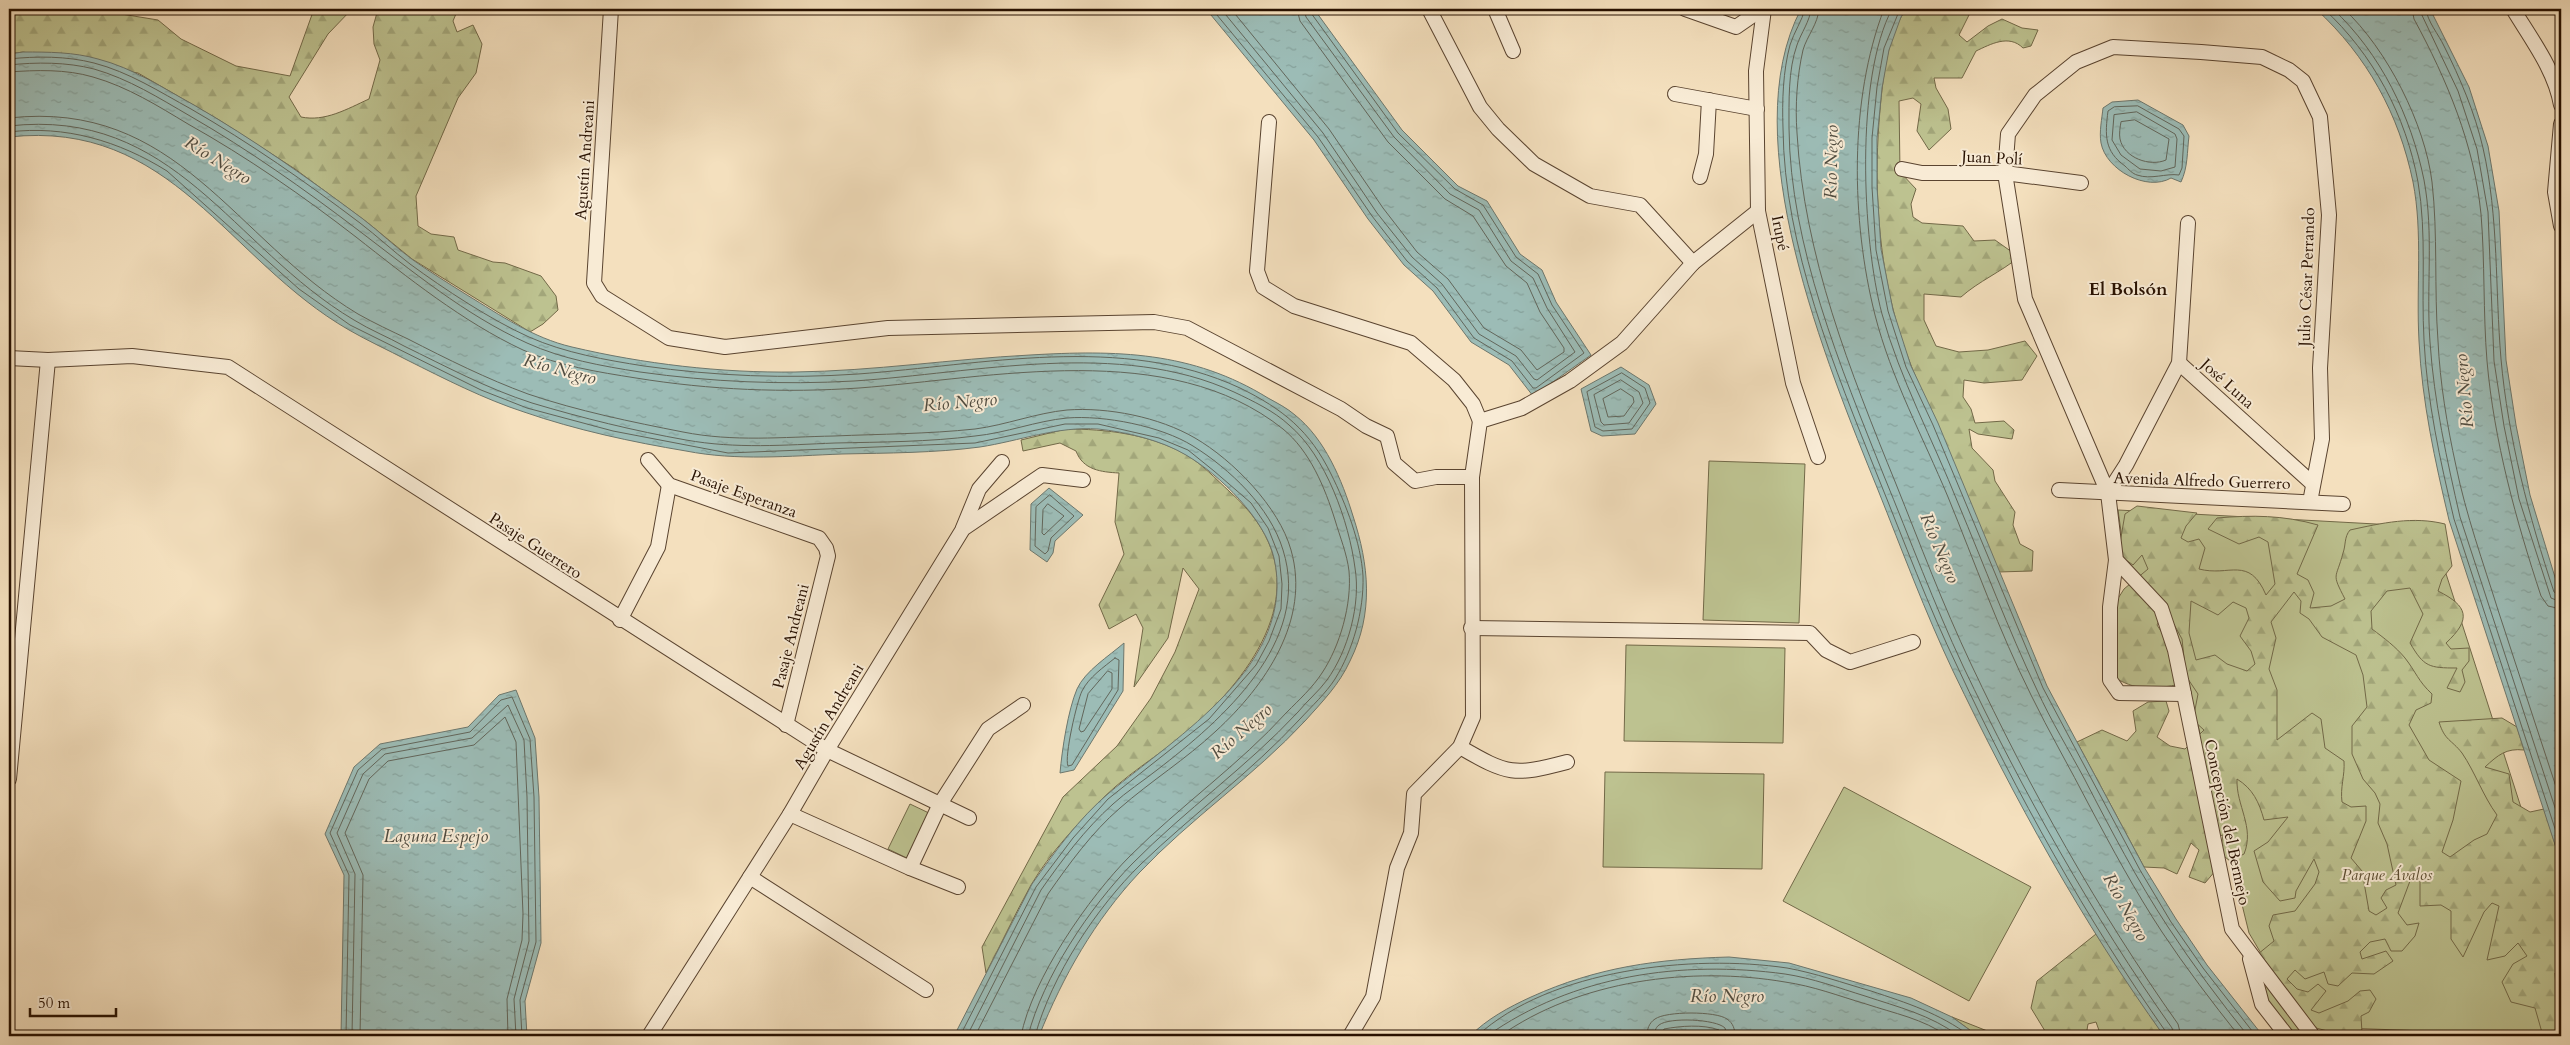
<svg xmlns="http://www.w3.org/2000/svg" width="2570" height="1045" font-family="Cardo,serif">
<defs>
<pattern id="forest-firs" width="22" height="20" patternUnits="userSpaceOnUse" patternTransform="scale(1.25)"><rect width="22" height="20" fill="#bdc290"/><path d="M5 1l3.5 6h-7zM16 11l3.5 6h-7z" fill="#a2a67a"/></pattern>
<pattern id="water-ripples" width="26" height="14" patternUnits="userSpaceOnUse" patternTransform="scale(1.25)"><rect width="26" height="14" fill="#9cbcb6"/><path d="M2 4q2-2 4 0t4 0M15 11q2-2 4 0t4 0" fill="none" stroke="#86a19b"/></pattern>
</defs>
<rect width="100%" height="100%" fill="#f4e0be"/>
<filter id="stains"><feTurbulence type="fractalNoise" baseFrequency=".004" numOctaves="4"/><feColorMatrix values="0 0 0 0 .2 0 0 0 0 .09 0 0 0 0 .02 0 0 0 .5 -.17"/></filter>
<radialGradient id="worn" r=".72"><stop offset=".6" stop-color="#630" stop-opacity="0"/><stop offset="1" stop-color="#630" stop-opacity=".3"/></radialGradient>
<g fill="#bdc290" stroke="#726948">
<polygon points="1709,461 1805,464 1799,623 1703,620"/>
<polygon points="2118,510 2431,527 2561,932 2561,1036 2317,1027 2262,955 2249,933 2168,603 2125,560"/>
<polygon points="1626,645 1785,648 1783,743 1624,741"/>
<polygon points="1605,772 1764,774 1762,869 1603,867"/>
<polygon points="1844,787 2031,887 1969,1001 1783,901"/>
<polygon points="910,804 931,814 909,859 888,849"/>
<polygon points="2261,979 2306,1036 2292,1036 2268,1002"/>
</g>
<g fill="url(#forest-firs)" stroke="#726948" fill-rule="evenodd">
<path d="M9 9H106L109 12 158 20 181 39 236 66 290 76 314 9H352L328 34 289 97 301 117C325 122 347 109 369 99L380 60 374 44 373 27 378 9H458L453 21 457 32 473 25 482 44 476 73 458 98 416 196 418 226 431 234 454 237 458 250 493 262 505 263 541 276 556 296 558 310 543 324 530 332 412 259 368 223 295 169 219 120 138 73 23 52 9 54Z"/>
<path d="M1906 9H1972L1959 35 1967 42 1988 26 2002 19 2022 28 2038 30 2031 46 2023 48C2009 34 1991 44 1976 51L1962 78H1934L1936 88 1948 109 1951 129 1929 150 1917 131 1921 104 1913 98 1899 101 1900 172 1916 189 1911 204 1913 217 1922 223 1963 226 1974 241 1995 240 2019 257C2001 272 1979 281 1961 297L1924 294V320L1936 346 1959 352 1988 350 2025 341 2037 356 2022 380 1984 383 1964 380 1963 397 1971 409 1975 423 2004 421 2014 430 2012 439 1978 434 1969 429 1972 448 1993 470 1995 481 2015 512 2013 525 2020 544 2033 551 2032 571 1998 572C1978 521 1957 472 1935 422 1919 385 1902 348 1893 309 1877 244 1874 176 1880 110 1883 77 1887 37 1906 9Z"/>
<path d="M1066 429C1106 429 1149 434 1185 454 1201 463 1216 479 1230 492 1314 566 1273 649 1206 715 1175 746 1135 767 1104 797 1078 823 1050 853 1031 885 1015 914 1001 944 986 973L982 947 1063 797 1117 746 1151 698 1175 652 1199 589 1183 568 1168 638 1134 687 1143 628 1136 614 1109 629 1099 605 1124 554 1115 522 1119 473C1101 472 1083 470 1076 451L1060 443 1023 451 1021 440Z"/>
<path d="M2137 506 2197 513 2186 526 2181 538 2188 542 2199 539 2205 548 2199 569C2229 577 2249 555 2266 595L2275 584 2268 542 2259 537 2239 544 2208 529 2217 518C2252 515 2283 515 2318 525L2297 574 2308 580 2314 593 2310 608 2331 606 2345 599C2331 572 2336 580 2343 553 2346 545 2344 537 2350 530 2382 523 2413 516 2445 524L2452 566 2442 579 2438 591C2468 606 2472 619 2446 643L2451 649 2469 648V661L2462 670 2465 682 2460 692 2447 688 2457 668C2429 668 2424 667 2410 643L2423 614 2410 588 2387 591 2371 611 2372 629C2384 638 2396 647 2405 658 2416 672 2418 681 2432 694L2431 703 2416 710 2409 725 2429 760 2461 781 2453 820 2442 852 2450 857 2474 840 2487 834 2497 815C2483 796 2475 772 2462 753 2451 739 2445 741 2439 722L2502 718 2517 727 2524 750C2506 748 2498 755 2485 767L2509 774 2513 802 2530 812 2544 809 2561 863V968L2555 973 2556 988 2561 990V1036H2543L2535 1008 2511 1002 2502 982 2513 964 2527 956 2518 943 2505 956 2487 960 2499 906 2492 903 2484 912 2463 957 2451 939V911L2441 905 2420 906V879L2413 873 2398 913 2407 925 2419 923 2415 936 2402 951H2391L2385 939 2370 942 2360 952 2362 959 2386 951 2393 961 2374 974 2352 973 2338 986 2328 984 2324 972 2305 979 2295 970 2287 979 2297 989 2308 992 2318 984 2326 991 2311 1010 2319 1013 2348 1001 2360 991 2370 990 2376 999 2369 1012 2361 1016 2362 1033 2343 1035 2316 1028 2263 964 2258 954 2274 941 2269 926 2273 915 2295 911 2315 884 2319 872 2314 859 2296 891 2295 898 2280 901 2263 882 2254 851 2268 842 2288 817 2264 820C2259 802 2253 789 2237 779 2236 806 2255 827 2244 854L2230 861 2220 853 2223 835 2215 837 2216 870 2205 883 2189 877 2199 850 2191 843 2177 874 2164 868 2144 867 2077 742 2102 730 2127 741 2136 731 2133 711 2148 702 2166 701 2169 711 2157 737 2170 746 2185 749 2204 730 2193 720 2198 694 2186 676 2182 639 2165 608 2157 625 2168 642 2176 685C2152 689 2139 691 2117 679L2112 608 2124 589 2148 569 2142 555 2133 565 2122 557 2120 543 2125 514ZM2294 592 2301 601 2300 613 2309 619 2322 637 2356 655 2363 675 2367 707 2352 726V754L2363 779 2375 793 2380 804 2378 823 2387 844 2396 885 2386 890 2381 898 2387 908 2376 915 2369 911 2362 871 2351 858 2366 821V806L2351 807 2342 802C2340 787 2345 776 2344 761L2325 748 2321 719 2312 713 2277 740V690L2269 669 2276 638 2271 622ZM2191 601 2218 615 2233 602 2246 608 2249 618 2240 636 2251 651 2255 664 2247 671 2227 664 2215 655 2196 660 2189 633Z"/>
<polygon points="2096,934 2164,1036 2101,1036 2096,1022 2088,1024 2086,1036 2048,1036 2031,1008 2037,981"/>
<polygon points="1952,1017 2000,1036 1978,1036"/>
</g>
<g fill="url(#water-ripples)" stroke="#6d776d">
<polygon points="1206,9 1314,9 1402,130 1458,186 1487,201 1520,254 1542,270 1556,302 1591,355 1533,396 1509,365 1471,342 1433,291 1404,265 1368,219 1314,140"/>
<path d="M1801 9H1906L1901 17 1889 50 1882 88 1877 139V187L1881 249 1893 310 1911 366 1938 423 2047 686 2144 867 2176 919 2207 965 2263 1036H2164C2082 922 2014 798 1953 671 1925 612 1902 550 1878 490 1827 364 1733 138 1801 9Z"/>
<path d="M2316 9H2430L2469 87 2488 146 2499 211 2506 360 2516 425 2530 495 2561 597V863L2449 520C2435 461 2422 402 2419 341 2416 288 2423 233 2413 182 2399 114 2367 56 2316 9Z"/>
<path d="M23 52C48 52 74 52 98 59 133 68 163 88 194 105 253 139 308 178 363 219 380 232 395 247 413 260 430 272 448 283 467 295 500 315 533 338 572 347 644 364 721 373 795 372 874 371 952 359 1030 355 1116 350 1192 351 1268 398 1277 403 1287 408 1295 415 1325 439 1342 480 1353 516 1369 565 1374 613 1350 661 1339 685 1322 702 1305 721 1254 776 1191 818 1139 873 1095 920 1063 976 1039 1036H954L1032 884C1054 853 1079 818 1109 793 1177 736 1298 664 1274 558 1265 519 1220 475 1186 455 1161 440 1126 432 1098 429 1058 426 1019 441 980 447 935 453 887 453 842 454 789 456 737 461 686 451 632 442 576 430 524 412 484 399 445 379 407 360 388 350 368 341 349 330 227 260 172 119 9 137V54Z"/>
<path d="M2138 100 2183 125 2189 136C2187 152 2188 167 2181 182L2171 178C2147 192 2106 170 2101 143 2099 132 2102 118 2103 108L2112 102Z"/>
<polygon points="1621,367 1649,385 1656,404 1635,434 1602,436 1591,431 1581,389"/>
<polygon points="1049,488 1083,515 1055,541 1053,553 1047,562 1030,550 1031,504"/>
<path d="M1124 643 1123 691 1074 770 1060 773C1062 750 1068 710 1077 689 1085 671 1109 656 1124 643Z"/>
<polygon points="516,690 535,738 539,797 541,943 525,1001 527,1036 341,1036 344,875 325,834 354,767 380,744 468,727 499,695"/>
<path d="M1729 957 1789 963 1911 998 1952 1017 1978 1036H1726C1699 1030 1674 1035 1647 1036 1588 1038 1529 1036 1470 1036 1487 1019 1509 1007 1531 997 1597 967 1658 959 1729 957Z"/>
</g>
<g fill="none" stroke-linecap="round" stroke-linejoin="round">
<g stroke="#62665b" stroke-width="1">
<polyline points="1212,9 1318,137 1372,216 1407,261 1437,288 1474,338 1512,361 1533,388 1536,388 1584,353 1552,305 1538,274 1516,257 1483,205 1455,189 1398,133 1311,13 1310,9"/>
<polyline points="1221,9 1323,133 1377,213 1412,257 1442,284 1479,334 1516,356 1534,379 1537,380 1575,352 1547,308 1533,278 1511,261 1479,210 1450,194 1394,137 1306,17 1304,9"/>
<polyline points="1231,9 1329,129 1383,208 1417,252 1448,279 1484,328 1521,350 1537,370 1564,352 1564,348 1540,312 1527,283 1506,266 1473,216 1445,199 1388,142 1300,21 1297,9"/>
<path d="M1805 9C1802 21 1794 32 1790 45 1783 71 1782 101 1783 128 1784 247 1835 369 1878 477 1904 541 1928 606 1958 668 2016 793 2087 920 2166 1032L2167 1036"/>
<path d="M1811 9C1810 21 1801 33 1797 45 1788 70 1789 102 1789 128 1790 246 1841 368 1884 476 1910 539 1934 604 1963 666 2023 792 2092 915 2172 1028L2174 1036"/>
<path d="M1819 9C1818 24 1807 36 1803 50 1797 76 1795 106 1797 133 1804 256 1850 371 1896 484 1920 544 1943 605 1971 664 2030 789 2098 911 2178 1024L2181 1036"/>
<path d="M1884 9C1849 100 1851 220 1875 315 1891 378 1923 437 1948 497 1975 563 1999 631 2031 695 2049 732 2070 768 2089 805 2112 848 2135 891 2162 932 2186 968 2212 1002 2239 1036"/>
<path d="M1892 9C1855 78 1862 239 1882 314 1900 379 1933 440 1958 503 1984 565 2008 629 2037 690 2051 721 2069 750 2085 780 2111 830 2137 880 2168 927 2193 965 2220 1001 2248 1036"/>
<polyline points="1900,9 1884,48 1877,87 1872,138 1872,187 1876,250 1888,311 1906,367 1933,425 2043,688 2140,870 2171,922 2203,968 2256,1036"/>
<path d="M2324 9C2373 54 2406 116 2418 182 2427 234 2421 288 2424 340 2427 401 2440 460 2454 519L2561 847"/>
<path d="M2333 9C2381 54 2411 116 2424 180 2434 233 2426 289 2430 342 2434 402 2447 460 2460 517L2561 826"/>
<path d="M2344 9C2387 49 2425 124 2432 182 2438 235 2434 288 2438 341 2440 383 2447 425 2456 466 2466 515 2483 562 2498 610 2519 674 2540 738 2561 802"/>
<path d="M2412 9 2414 19C2447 80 2474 144 2481 214 2485 262 2483 312 2487 361 2494 441 2516 520 2541 596L2548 606 2561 609"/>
<polyline points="2419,9 2458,91 2477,149 2488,212 2494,361 2504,426 2519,499 2551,598 2561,602"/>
<path d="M2426 9C2427 21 2439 35 2444 46 2460 78 2475 113 2483 148 2499 218 2495 289 2501 359 2508 438 2529 517 2554 592L2561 596"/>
<path d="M9 59C36 56 67 56 94 63 129 72 160 92 191 109 250 143 306 182 360 223 377 236 393 251 410 264 444 289 491 320 529 337 565 353 606 360 644 366 715 376 786 379 858 374 983 365 1122 333 1240 388 1283 409 1310 431 1331 474 1346 504 1361 543 1363 576 1364 611 1353 650 1335 679 1326 693 1312 706 1300 719 1251 772 1193 814 1141 864 1096 908 1052 975 1035 1036"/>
<path d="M9 65C36 62 67 62 94 69 129 79 159 98 190 116 249 150 304 189 358 230 411 270 465 315 527 343 562 359 602 366 640 372 711 382 783 385 854 381 976 373 1119 339 1234 392 1253 401 1274 411 1289 425 1326 456 1349 522 1355 568 1361 604 1348 651 1327 680 1319 691 1307 701 1298 712 1247 767 1185 810 1132 864 1090 907 1043 977 1028 1036"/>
<path d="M9 72C36 70 66 69 93 77 128 87 158 106 188 124 247 157 303 196 356 237 407 277 463 322 523 350 559 366 598 372 636 378 710 390 785 393 859 388 993 378 1169 338 1283 429 1310 451 1325 488 1335 520 1340 537 1347 554 1349 571 1352 604 1340 646 1322 673 1313 687 1299 700 1287 712 1239 765 1180 806 1130 856 1089 897 1032 979 1021 1036"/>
<path d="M2138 106 2179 129 2184 136 2182 168 2179 175C2166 173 2151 180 2137 175 2133 174 2128 169 2125 166 2104 151 2105 135 2108 111L2114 107Z"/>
<polygon points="2137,112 2175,134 2177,139 2175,167 2161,171 2140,169 2121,155 2112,140 2114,115"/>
<path d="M9 118C178 99 233 239 358 314 374 323 391 331 408 339 447 359 487 379 528 394 578 411 632 422 683 432 733 442 783 437 834 436 880 434 928 434 975 429 1006 425 1036 413 1067 410 1108 407 1159 417 1195 438 1233 460 1279 507 1291 550 1311 620 1265 686 1216 731 1186 759 1151 781 1120 808 1092 832 1069 864 1048 894L975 1036"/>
<path d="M2135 120 2169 139 2166 160C2150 167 2124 158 2120 139 2119 134 2120 127 2121 122Z"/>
<path d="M9 126C175 107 231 247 354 320 370 330 388 337 404 346 445 366 488 389 532 403 582 418 635 431 686 440 736 449 785 445 835 443 881 442 929 442 975 436 1006 433 1036 421 1067 418 1104 415 1161 426 1193 446 1230 469 1270 507 1283 550 1312 642 1222 720 1157 770 1143 781 1126 792 1113 804 1085 829 1062 860 1041 890L967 1036"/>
<path d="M9 132C65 125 119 141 167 171L299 289 350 325 481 390 527 408 613 431 728 453 975 443 1065 424H1098L1159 438 1188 450 1214 471 1251 503 1268 528 1279 556 1282 584 1281 609 1269 641 1256 665 1209 719 1108 799 1073 838 1036 887 960 1036"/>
<polygon points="1622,373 1645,388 1650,403 1632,429 1603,431 1595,427 1587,392"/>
<polygon points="1621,380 1639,392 1643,403 1629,423 1604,425 1601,422 1594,395"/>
<polygon points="1621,389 1633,397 1634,402 1624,416 1608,417 1603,399"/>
<polygon points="1050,495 1074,516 1051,538 1048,551 1045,554 1035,546 1036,507"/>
<polygon points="1048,504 1064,516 1044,535 1042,533 1043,510"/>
<path d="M1115 658 1119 660 1118 690 1072 765 1068 766C1064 757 1077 701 1082 691 1089 677 1104 667 1115 658Z"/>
<polygon points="1108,671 1112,673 1112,689 1084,731 1081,732 1079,729 1088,694"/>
<polyline points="346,1036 349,875 330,833 358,770 382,749 470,732 501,700 512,697 530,739 534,797 536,942 520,1000 522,1036"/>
<polyline points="352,1036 355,874 337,833 363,774 385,754 472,738 508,705 524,740 527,797 529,941 514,999 516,1036"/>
<polyline points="360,1036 363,875 345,833 369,779 388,761 474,745 505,717 516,742 523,914 522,940 507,999 508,1036"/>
<path d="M1477 1036C1550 969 1693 954 1787 968 1815 973 1843 983 1871 991 1907 1003 1939 1013 1970 1036"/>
<path d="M1487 1036C1573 975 1682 960 1785 974 1812 978 1839 988 1865 996 1898 1007 1931 1015 1959 1036"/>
<path d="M1500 1036C1579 980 1691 966 1785 982 1813 986 1839 996 1866 1004 1893 1013 1924 1019 1947 1036"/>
<path d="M1647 1036C1647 1029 1649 1023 1655 1019 1666 1011 1716 1011 1727 1019 1733 1023 1735 1029 1735 1036"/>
<path d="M1654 1036C1655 1032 1655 1028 1659 1025 1669 1017 1716 1019 1725 1028L1727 1036"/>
<path d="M1661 1036 1664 1029C1680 1026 1703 1024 1719 1030L1721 1036"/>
</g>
<defs>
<g id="street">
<polyline points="611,9 594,283 602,296 669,338 725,347 888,328 1154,322 1187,328 1341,409 1366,426 1387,436 1394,463 1415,481 1436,477 1472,477"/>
<polyline points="1429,9 1480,107 1498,129 1534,164 1590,196 1640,205 1693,263"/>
<polyline points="1495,9 1513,51"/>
<polyline points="1685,9 1736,27 1762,9"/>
<polyline points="1764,9 1756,71 1758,211 1793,383 1818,457"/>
<path d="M2513 9C2531 39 2555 70 2561 105"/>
<polyline points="1675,94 1757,109"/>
<polyline points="1269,122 1257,271 1263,287 1294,306 1411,343 1454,380 1473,404 1480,421"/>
<polyline points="2561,124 2555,192 2561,226"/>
<polyline points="1902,169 1922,173 2005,173 2081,183"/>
<polyline points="1700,177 1706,154 1709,100"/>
<polyline points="9,358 48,360 132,356 228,367 827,750 969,818"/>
<polyline points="2179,363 2313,484"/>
<polyline points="648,460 669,485 819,538 826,548 828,556 786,725"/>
<polyline points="2059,490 2343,504"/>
<polyline points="2108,493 2126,465 2179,363 2188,223"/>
<polyline points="2310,502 2322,439 2320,368 2329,215 2320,117 2303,81 2289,70 2262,57 2201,52 2113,47 2076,62 2035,95 2008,134 2005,173 2025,299 2108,493 2116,560 2161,608 2175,650 2232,929 2313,1036"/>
<polyline points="963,528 979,489 1002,462"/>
<polyline points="2116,560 2110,607 2110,680 2119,693 2184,694"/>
<polyline points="620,620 658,547 669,485"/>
<polyline points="1471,628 1810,633 1826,650 1850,662 1913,642"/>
<path d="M1460 747C1508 775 1514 776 1567 762"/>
<polyline points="9,779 48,360"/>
<polyline points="790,814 910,868 958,887"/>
<polyline points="910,868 940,804 988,729 1023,705"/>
<polyline points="750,877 926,990"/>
<polyline points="2250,959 2262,1004 2287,1036"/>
<polyline points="649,1036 790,814 827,750 963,529 1042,475 1083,480"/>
<polyline points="1350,1036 1373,997 1397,868 1411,833 1414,794 1460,747 1473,717 1472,477 1480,421 1522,408 1570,381 1622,343 1693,263 1758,211"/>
</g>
</defs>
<use href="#street" stroke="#5a4430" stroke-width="16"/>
<use href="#street" stroke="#f8ebd5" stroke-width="14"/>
</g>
<g text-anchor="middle" stroke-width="4" stroke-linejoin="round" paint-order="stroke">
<g font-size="16" fill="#271000" stroke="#f8ebd5">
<text transform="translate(1992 157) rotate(3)" y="6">Juan Polí</text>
<text transform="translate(584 160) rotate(-86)" y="6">Agustín Andreani</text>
<text transform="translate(1781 233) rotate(79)" y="6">Irupé</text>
<text transform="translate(2306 277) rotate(-88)" y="6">Julio César Perrando</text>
<text transform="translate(2228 383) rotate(42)" y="6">José Luna</text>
<text transform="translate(2202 480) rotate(2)" y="6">Avenida Alfredo Guerrero</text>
<text transform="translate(744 493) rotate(20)" y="6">Pasaje Esperanza</text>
<text transform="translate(536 545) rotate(33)" y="6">Pasaje Guerrero</text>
<text transform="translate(790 636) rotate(-76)" y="6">Pasaje Andreani</text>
<text transform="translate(828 716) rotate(-59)" y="6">Agustín Andreani</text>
<text transform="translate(2228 822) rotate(78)" y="6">Concepción del Bermejo</text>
</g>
<g font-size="16" font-style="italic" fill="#5c4e32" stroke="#f8ebd5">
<text x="2387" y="880">Parque Ávalos</text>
</g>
<g font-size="18" font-style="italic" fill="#504c40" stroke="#f8ebd5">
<text transform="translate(218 160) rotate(32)" y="6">Río Negro</text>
<text transform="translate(1831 162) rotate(-89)" y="6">Río Negro</text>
<text transform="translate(560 369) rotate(15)" y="6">Río Negro</text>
<text transform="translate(2464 391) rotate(-95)" y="6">Río Negro</text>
<text transform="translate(960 402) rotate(-5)" y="6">Río Negro</text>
<text transform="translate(1940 548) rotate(67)" y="6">Río Negro</text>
<text transform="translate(1241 731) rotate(-41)" y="6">Río Negro</text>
<text x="436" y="842">Laguna Espejo</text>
<text transform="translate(2126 907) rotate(61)" y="6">Río Negro</text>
<text x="1727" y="1002">Río Negro</text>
</g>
<g font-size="18" font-weight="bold" fill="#271000" stroke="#f8ebd5">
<text x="2128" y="295">El Bolsón</text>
</g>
</g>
<rect width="2570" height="1045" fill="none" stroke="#f4e0be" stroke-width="30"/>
<rect x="10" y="10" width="2550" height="1025" fill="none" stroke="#271000" stroke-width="2.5"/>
<rect x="15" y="15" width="2540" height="1015" fill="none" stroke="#271000"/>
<path d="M30 1008v8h86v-8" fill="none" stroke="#271000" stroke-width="2.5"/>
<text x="38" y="1008" font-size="15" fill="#271000" stroke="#f8ebd5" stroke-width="4" paint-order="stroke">50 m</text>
<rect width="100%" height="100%" filter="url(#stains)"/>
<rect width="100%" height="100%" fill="url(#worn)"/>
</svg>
